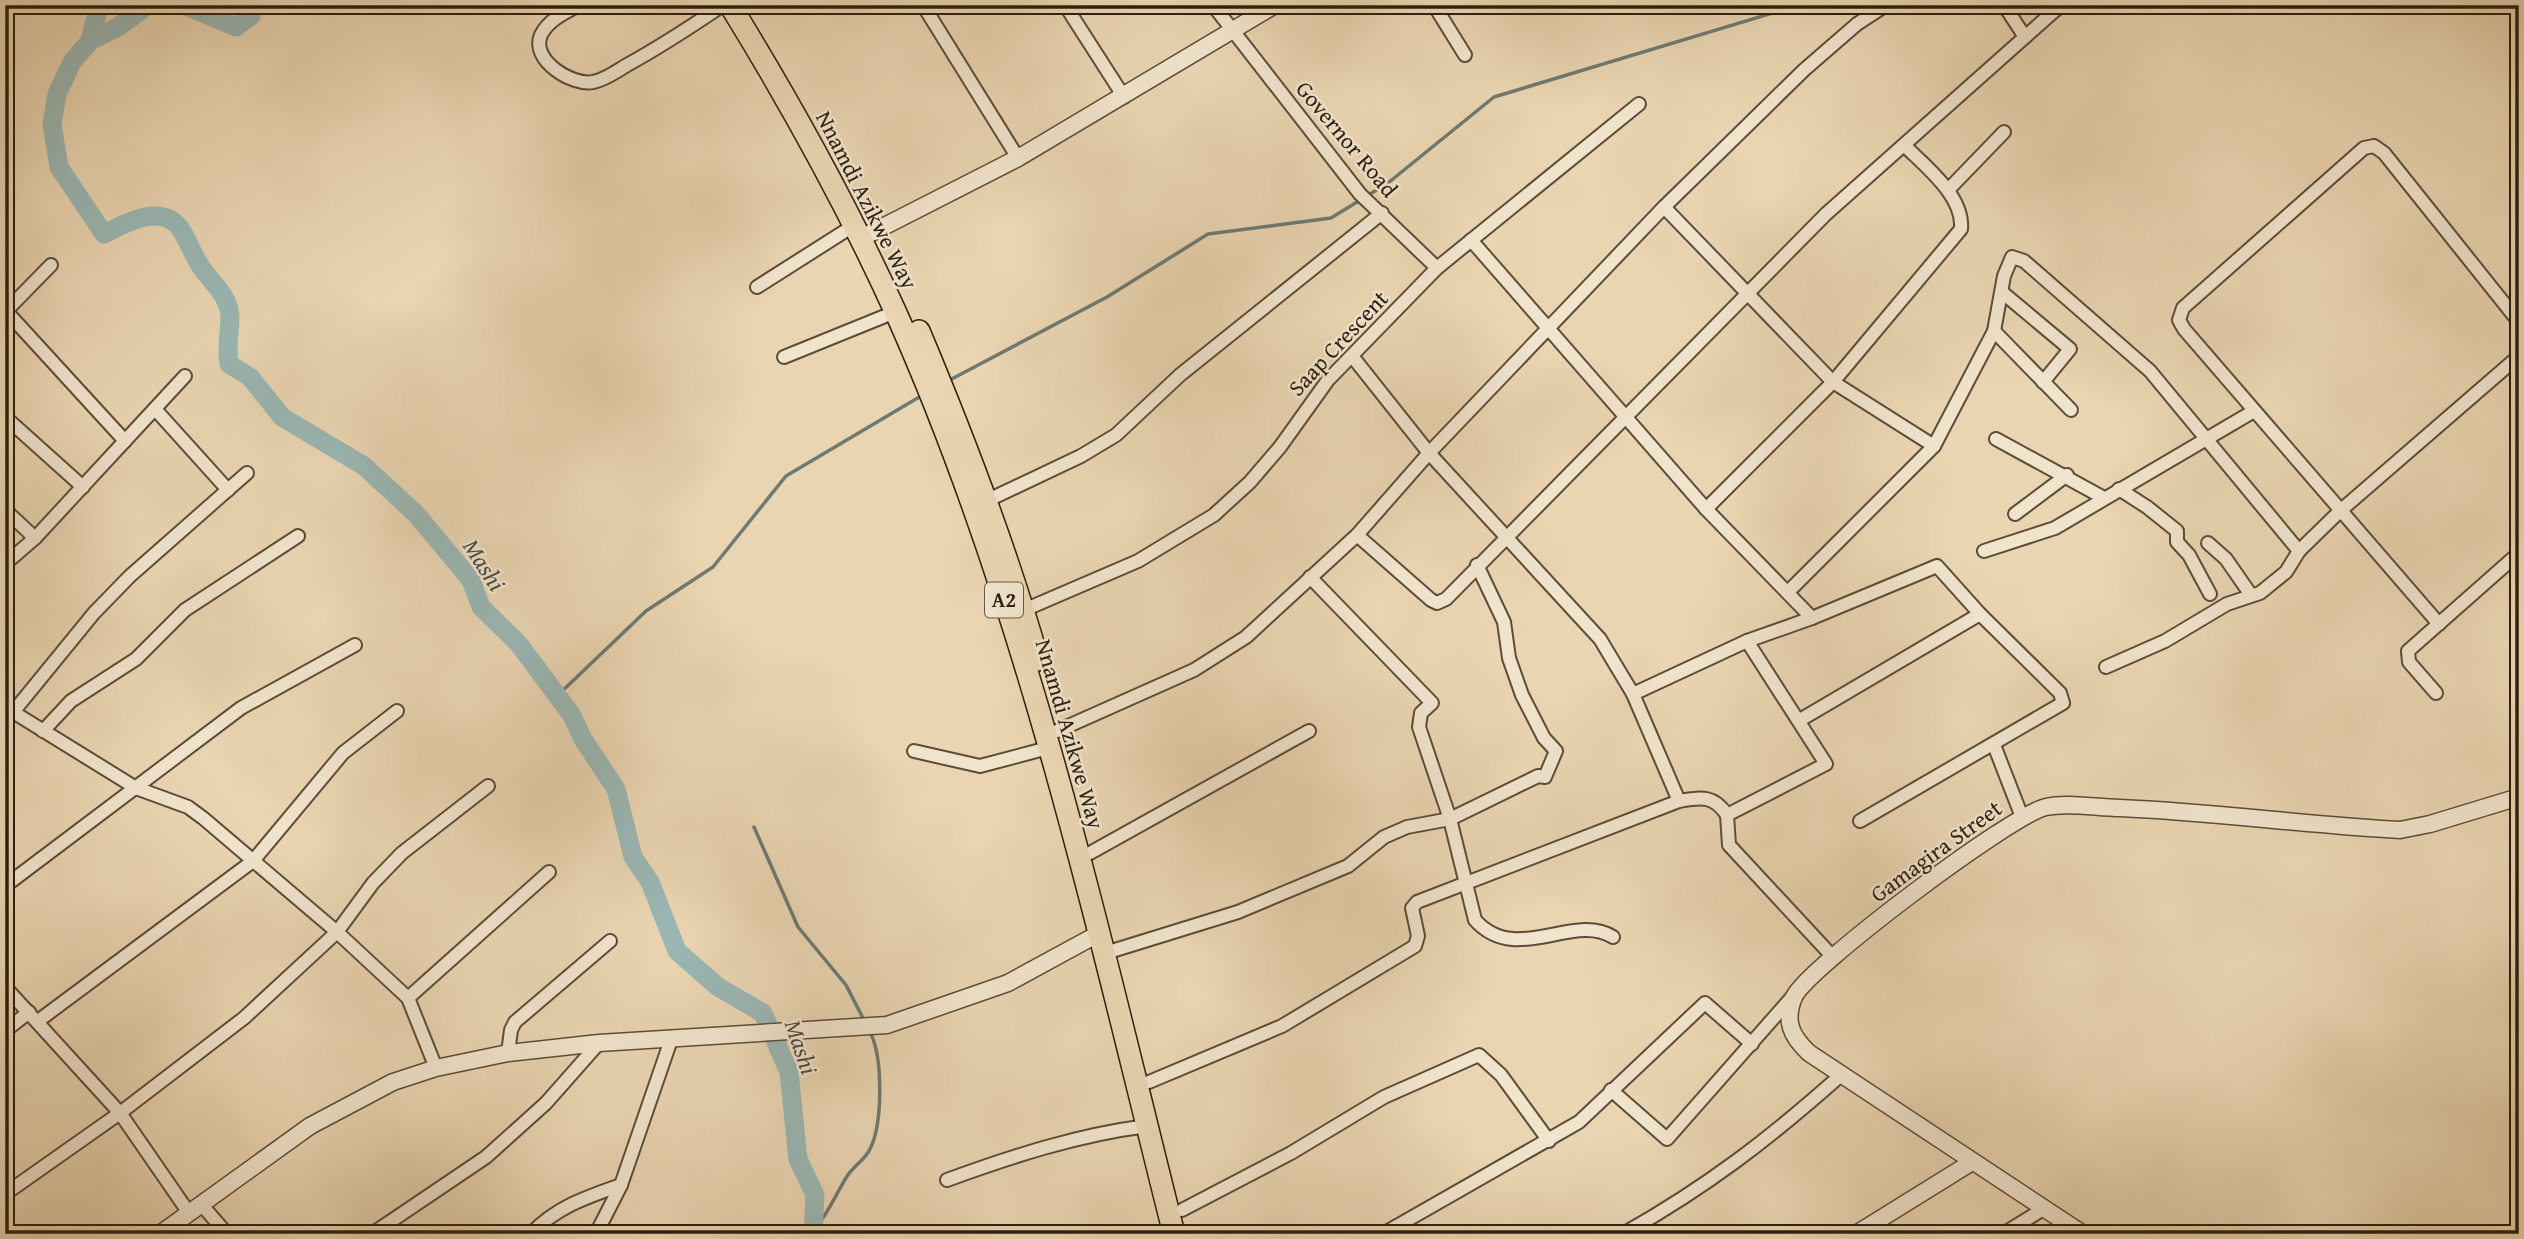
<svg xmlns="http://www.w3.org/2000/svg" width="2524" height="1239" font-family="'Gentium Book Plus',serif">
<rect width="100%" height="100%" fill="#ead5b2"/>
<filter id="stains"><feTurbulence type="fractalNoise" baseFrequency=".00286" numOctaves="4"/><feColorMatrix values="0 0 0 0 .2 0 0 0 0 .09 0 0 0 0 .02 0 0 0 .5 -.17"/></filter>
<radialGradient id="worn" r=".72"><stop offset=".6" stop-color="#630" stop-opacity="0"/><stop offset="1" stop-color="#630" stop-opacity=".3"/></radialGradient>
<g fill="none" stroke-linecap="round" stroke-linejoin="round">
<g stroke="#6e7a72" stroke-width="3.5">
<polyline points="946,382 1107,297 1208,234 1331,218 1388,183 1494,97 1799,5"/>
<polyline points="557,696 646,611 713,567 786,476 921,396"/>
<polyline points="754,827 798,927 846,985 865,1022"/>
<path d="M815 1229C828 1213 835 1196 846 1178 852 1167 865 1160 870 1149 883 1123 883 1057 870 1032"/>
</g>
<g stroke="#9ab7b4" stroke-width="19">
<path d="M148 5 118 27 90 41 72 62 57 94 52 124 59 167 104 234C124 224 160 203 179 227 189 240 193 257 203 270 213 283 229 297 230 316 230 333 226 346 229 364L250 377 282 417 364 466 416 514 471 580 481 607 518 643 571 714 583 739 616 789 633 857 650 882 677 951 718 987 763 1013 789 1072 798 1159 815 1195 813 1234"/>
<polyline points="184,5 236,27 251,16 254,5"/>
<polyline points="90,41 99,5"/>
</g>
<defs>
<g id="minor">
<path d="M579 5C566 12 548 20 541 35 530 60 572 86 593 82 605 80 617 71 627 65 660 47 692 26 723 5"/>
<polyline points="923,5 1018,158"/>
<polyline points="1065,5 1124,97"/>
<polyline points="1213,5 1360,194 1437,268"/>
<polyline points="1434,5 1465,55"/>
<polyline points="2004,5 2025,37"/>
<polyline points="1948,190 2004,132"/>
<polyline points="1664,207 1833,382 1934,446"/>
<polyline points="1471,240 1706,509 1812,618"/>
<polyline points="757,287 853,226"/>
<polyline points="2003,293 2070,349 2043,382"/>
<polyline points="6,311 125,441"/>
<polyline points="5,312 51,265"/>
<polyline points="1994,331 2071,410"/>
<polyline points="1352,356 1429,453 1600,639 1633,694 1679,801"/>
<polyline points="784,357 895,312"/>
<polyline points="155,409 228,490"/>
<polyline points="5,417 83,487"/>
<polyline points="1996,439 2104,498"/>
<polyline points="2119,489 2147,507 2177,531 2177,542 2189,555 2210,594"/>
<polyline points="986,501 1081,456 1116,435 1180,375 1382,213"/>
<path d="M1706 509 1833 382 1961 229C1964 196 1926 167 1904 145"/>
<polyline points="5,510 35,538"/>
<polyline points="2015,514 2067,475"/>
<polyline points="1357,535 1431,600 1437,603 1446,599 1826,214 2061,5"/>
<polyline points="2208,543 2226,559 2251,595"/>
<polyline points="1984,551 2055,528 2254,411"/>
<polyline points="5,564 35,538 185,376"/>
<path d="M1310 577 1432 703 1421 713 1419 727 1450 819 1475 920C1516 966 1573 912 1613 937"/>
<polyline points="1788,592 1934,446 1994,331 2004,276 2012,257 2024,261 2150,371 2299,551 2340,511 2519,356"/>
<polyline points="1024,610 1138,561 1214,515 1250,482 1280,447 1328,380 1437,268 1639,104"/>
<polyline points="2439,624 2184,329 2179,320 2183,308 2364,148 2374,146 2384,153 2519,322"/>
<polyline points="1747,641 1826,764 1727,815 1729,845 1832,956"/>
<polyline points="2106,667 2165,641 2227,604 2260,593 2286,572 2299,551"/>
<polyline points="2436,693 2409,662 2408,651 2519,553"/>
<polyline points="1633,694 1747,641 1812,618 1937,566 1980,614 2060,693 2063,703 1860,821"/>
<polyline points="5,707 136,788 188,807 203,818 337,932 408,998 436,1068"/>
<polyline points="1800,720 1980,614"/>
<polyline points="5,722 94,613 130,576 247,473"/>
<polyline points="43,731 71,701 136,659 185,610 298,536"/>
<polyline points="1057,731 1194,670 1246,637 1357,535 1429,453 1664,207 1804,70 1857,24 1886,5"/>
<polyline points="1994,745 2022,817"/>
<polyline points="914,751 980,766 1048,748"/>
<polyline points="1090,853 1309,731"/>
<polyline points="5,886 241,708 355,645"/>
<polyline points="1115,950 1238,912 1348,866 1384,837 1407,827 1450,819 1538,776 1545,777 1556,751 1544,738 1522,695 1509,658 1504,622 1477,565"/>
<polyline points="5,987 120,1113 189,1213"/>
<polyline points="408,998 549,872"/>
<polyline points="38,1021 253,861 343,753 397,711"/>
<polyline points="5,1031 29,1012"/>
<polyline points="508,1053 511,1030 515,1022 610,941"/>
<path d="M1149 1082 1282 1026 1415 946 1418 936 1412 908 1417 902 1679 801C1701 797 1714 795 1727 815"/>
<polyline points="1611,1090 1667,1139 1793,996"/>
<path d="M947 1180C1013 1156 1077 1135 1147 1126"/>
<polyline points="5,1194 120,1113 244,1018 337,932 373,883 402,853 488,786"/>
<polyline points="201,1204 227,1234"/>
<polyline points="1182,1210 1291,1153 1384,1097 1479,1055 1501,1075 1549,1141"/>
<polyline points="372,1234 486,1157 546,1103 599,1043"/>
<path d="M531 1234C556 1207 587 1197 621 1185"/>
<polyline points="596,1234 621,1185 672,1037"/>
<polyline points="1383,1234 1579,1122 1705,1003 1752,1044"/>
<path d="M1623 1234C1708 1186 1769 1139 1841 1075"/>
<polyline points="2003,1234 2045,1208"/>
</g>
<g id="tertiary">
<polyline points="871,233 1018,158 1275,5"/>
<polyline points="160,1234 310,1126 393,1082 436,1068 508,1053 599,1043 887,1025 1008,983 1098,934"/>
<polyline points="1856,1234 1972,1162"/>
<path d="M2083 1234 1809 1053C1791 1036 1784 1021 1794 997 1807 968 2012 814 2046 807 2068 802 2097 808 2120 808 2214 812 2307 825 2400 830L2430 824 2519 797"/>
</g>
<g id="trunk">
<path d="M730 5C791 104 848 207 896 313 1027 606 1096 924 1174 1234"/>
<path d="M919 331C964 438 1006 547 1038 660"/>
</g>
</defs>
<use href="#minor" stroke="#5c4c38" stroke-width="16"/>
<use href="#tertiary" stroke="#5c4c38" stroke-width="19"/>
<use href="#trunk" stroke="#2c1f0f" stroke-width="24"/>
<use href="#minor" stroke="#f1e4cd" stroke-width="12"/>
<use href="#tertiary" stroke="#f1e4cd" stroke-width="16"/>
<use href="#trunk" stroke="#ead5b2" stroke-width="21"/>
</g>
<g text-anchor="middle" stroke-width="5" stroke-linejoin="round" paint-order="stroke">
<rect fill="#f1e4cd" stroke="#675a48" stroke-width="2" x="985" y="582.5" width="38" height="35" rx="5"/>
<g font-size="21" font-weight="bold" fill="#2c1f0f">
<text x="1004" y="607">A2</text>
</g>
<g font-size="23" fill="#2c1f0f" stroke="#f1e4cd">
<text transform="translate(1347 139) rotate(50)" y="8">Governor Road</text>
<text transform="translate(867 200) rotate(63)" y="8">Nnamdi Azikwe Way</text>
<text transform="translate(1338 343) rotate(-47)" y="8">Saap Crescent</text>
<text transform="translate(1070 734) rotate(74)" y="8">Nnamdi Azikwe Way</text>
<text transform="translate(1936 851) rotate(-36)" y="8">Gamagira Street</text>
</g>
<g font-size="24" font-style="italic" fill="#4d4d41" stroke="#f1e4cd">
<text transform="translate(484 565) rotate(57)" y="8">Mashi</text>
<text transform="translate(801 1047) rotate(71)" y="8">Mashi</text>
</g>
</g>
<rect width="2524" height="1239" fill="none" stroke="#ead5b2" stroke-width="28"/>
<rect x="7" y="7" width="2510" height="1225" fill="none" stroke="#2c1f0f" stroke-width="3.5"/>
<rect x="14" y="14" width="2496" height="1211" fill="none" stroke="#2c1f0f" stroke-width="2"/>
<rect width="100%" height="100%" filter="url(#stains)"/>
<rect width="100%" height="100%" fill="url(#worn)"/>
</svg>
